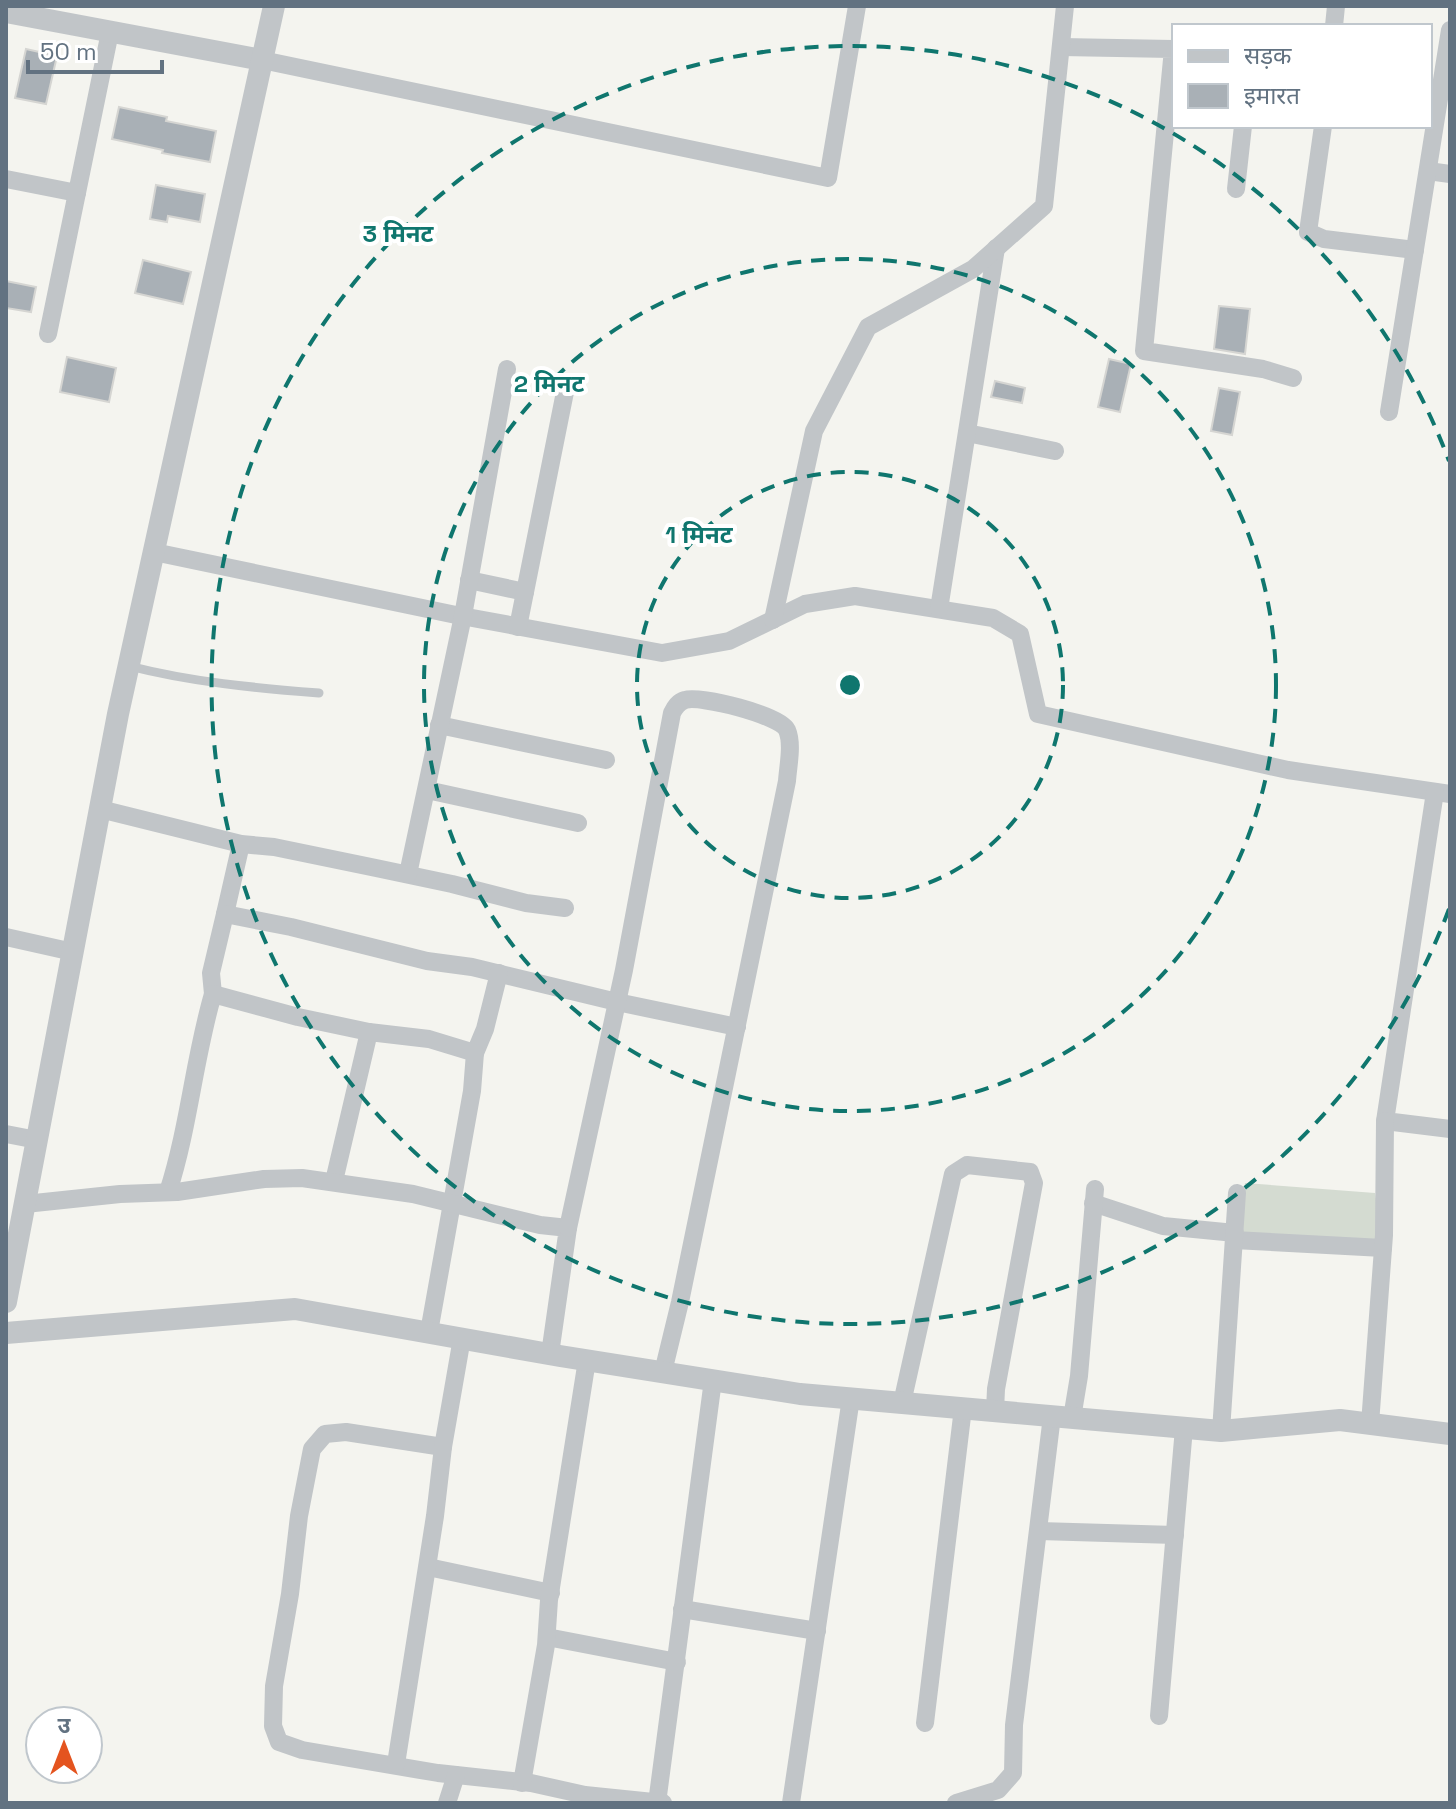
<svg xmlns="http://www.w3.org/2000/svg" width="1456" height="1809" font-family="'Space Grotesk','Noto Sans Devanagari',sans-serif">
<rect width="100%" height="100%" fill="#f4f4ef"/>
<polygon fill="#d4dbd1" points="1245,1183 1375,1193 1383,1242 1242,1234"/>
<g fill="#a9b0b6" stroke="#d5d5d2" stroke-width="2">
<polygon points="26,49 57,56 46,104 15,98"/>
<polygon points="119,107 167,117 166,121 216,131 210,162 162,153 163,150 112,139"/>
<polygon points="156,185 205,194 200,222 168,216 167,222 150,219"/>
<polygon points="143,260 191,272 183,304 135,293"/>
<polygon points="6,281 36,287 31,312 6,308"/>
<polygon points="1219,306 1250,309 1245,354 1214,349"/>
<polygon points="67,357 116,368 109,402 60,392"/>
<polygon points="1109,359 1131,364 1120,412 1098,407"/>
<polygon points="995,381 1025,388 1022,403 991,397"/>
<polygon points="1219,388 1240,392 1232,435 1211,431"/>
</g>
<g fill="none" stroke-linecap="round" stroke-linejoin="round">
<path stroke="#c1c5c8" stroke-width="9" d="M129 666C191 682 255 688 319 693"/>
<g stroke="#c1c5c8" stroke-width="18">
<polyline points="1334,26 1336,6"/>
<polyline points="1061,47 1173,49 1144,351 1263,369 1293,378"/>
<polyline points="262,60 828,178 857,6"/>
<polyline points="1323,126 1308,232 1324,239 1415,250"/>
<polyline points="1428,171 1450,174"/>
<polyline points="6,179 77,193"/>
<polyline points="1236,189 1243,126"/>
<polyline points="48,334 110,32"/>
<polyline points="1389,412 1450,30"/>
<polyline points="967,433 1055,451"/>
<polyline points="154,552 456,615 662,653 729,641 805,604 855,596 993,618 1020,634 1038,714 1288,770 1450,794"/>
<polyline points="469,580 525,592"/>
<polyline points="939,609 996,248"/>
<polyline points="773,620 814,431 868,327 973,269 1044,206 1065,6"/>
<polyline points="518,627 567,382"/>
<polyline points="439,725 606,760"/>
<polyline points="427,790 578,823"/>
<polyline points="1435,792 1385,1121 1450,1129"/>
<polyline points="100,809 241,844 274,847 376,868 452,884 526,903 565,908"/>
<polyline points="408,874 463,616 507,369"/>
<polyline points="225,914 241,844"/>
<polyline points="6,937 73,952"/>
<polyline points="213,994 211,973 225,914 291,927 427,961 472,967 617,1002 737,1027"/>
<polyline points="475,1053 485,1029 499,973"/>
<polyline points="6,1134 37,1140"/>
<polyline points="334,1181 369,1032"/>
<path d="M168 1192C189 1127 194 1059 213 994L298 1017 369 1032 429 1039 475 1053 472 1091 429 1332"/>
<polyline points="1093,1203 1163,1226 1235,1233"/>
<polyline points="25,1204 120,1194 177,1192 264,1179 302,1178 413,1194 540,1225 568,1228 550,1354"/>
<path d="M568 1228 624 970 672 713C675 707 678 702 685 700 700 695 780 715 787 730 793 744 788 766 787 781L680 1302 663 1372"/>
<polyline points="1234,1240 1383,1248"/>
<polyline points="902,1403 953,1174 967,1165 1030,1172 1034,1183 996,1389 995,1411"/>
<polyline points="1072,1418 1079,1376 1095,1189"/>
<polyline points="1370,1424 1384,1235 1385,1121"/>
<polyline points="1221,1431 1237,1193"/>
<polyline points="443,1447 346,1432 325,1434 312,1449 299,1516 290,1594 274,1686 273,1726 279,1742 302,1750 438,1773 531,1783 585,1795 663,1803"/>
<polyline points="1039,1531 1175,1535"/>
<polyline points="428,1567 551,1593"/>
<polyline points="682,1609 817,1631"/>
<polyline points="547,1637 677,1662"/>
<polyline points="1159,1716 1184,1428"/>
<polyline points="925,1723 963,1408"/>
<polyline points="396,1764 435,1516 443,1447 462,1338"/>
<polyline points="522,1783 546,1645 549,1600 587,1360"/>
<polyline points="447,1803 456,1775"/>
<polyline points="657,1803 713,1380"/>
<polyline points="791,1803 851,1398"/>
<polyline points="956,1803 998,1790 1013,1773 1014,1725 1052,1416"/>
</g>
<g stroke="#c1c5c8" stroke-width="22">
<polyline points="6,12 262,60"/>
<polyline points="6,1302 118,714 274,6"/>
<polyline points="6,1333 295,1309 560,1356 800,1394 1221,1431 1340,1420 1450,1434"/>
</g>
</g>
<g fill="none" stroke="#0f766e" stroke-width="4" stroke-dasharray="14 10">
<circle cx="850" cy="685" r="213"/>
<circle cx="850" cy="685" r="426"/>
<path d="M1449 909A639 639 0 1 1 1449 461"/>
</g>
<circle cx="850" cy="685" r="12" fill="#0f766e" stroke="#fff" stroke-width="4"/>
<g font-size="24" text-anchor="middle" font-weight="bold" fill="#0f766e" stroke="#fff" stroke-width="8" stroke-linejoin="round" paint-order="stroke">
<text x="398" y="242">3 मिनट</text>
<text x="549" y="392">2 मिनट</text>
<text x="699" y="543">1 मिनट</text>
</g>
<rect width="1456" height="1809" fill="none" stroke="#627281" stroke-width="16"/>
<rect x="1172" y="24" width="260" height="104" fill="#ffffff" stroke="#c0c7cd" stroke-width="2"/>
<rect x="1188" y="50" width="40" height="12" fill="#c1c5c8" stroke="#c0c7cd" stroke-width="2"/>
<text x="1244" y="64" font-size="24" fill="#627281">सड़क</text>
<rect x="1188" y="84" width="40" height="24" fill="#a9b0b6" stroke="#c0c7cd" stroke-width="2"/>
<text x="1244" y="104" font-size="24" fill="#627281">इमारत</text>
<g transform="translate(64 1745)"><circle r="38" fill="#ffffff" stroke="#c0c7cd" stroke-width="2"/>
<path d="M0-6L14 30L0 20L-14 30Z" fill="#e4541f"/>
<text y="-12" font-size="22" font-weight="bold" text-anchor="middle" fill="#627281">उ</text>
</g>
<path d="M28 60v12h134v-12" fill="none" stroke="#627281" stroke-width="4"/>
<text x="40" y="60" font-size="24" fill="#627281" stroke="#ffffff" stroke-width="6" paint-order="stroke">50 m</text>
</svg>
